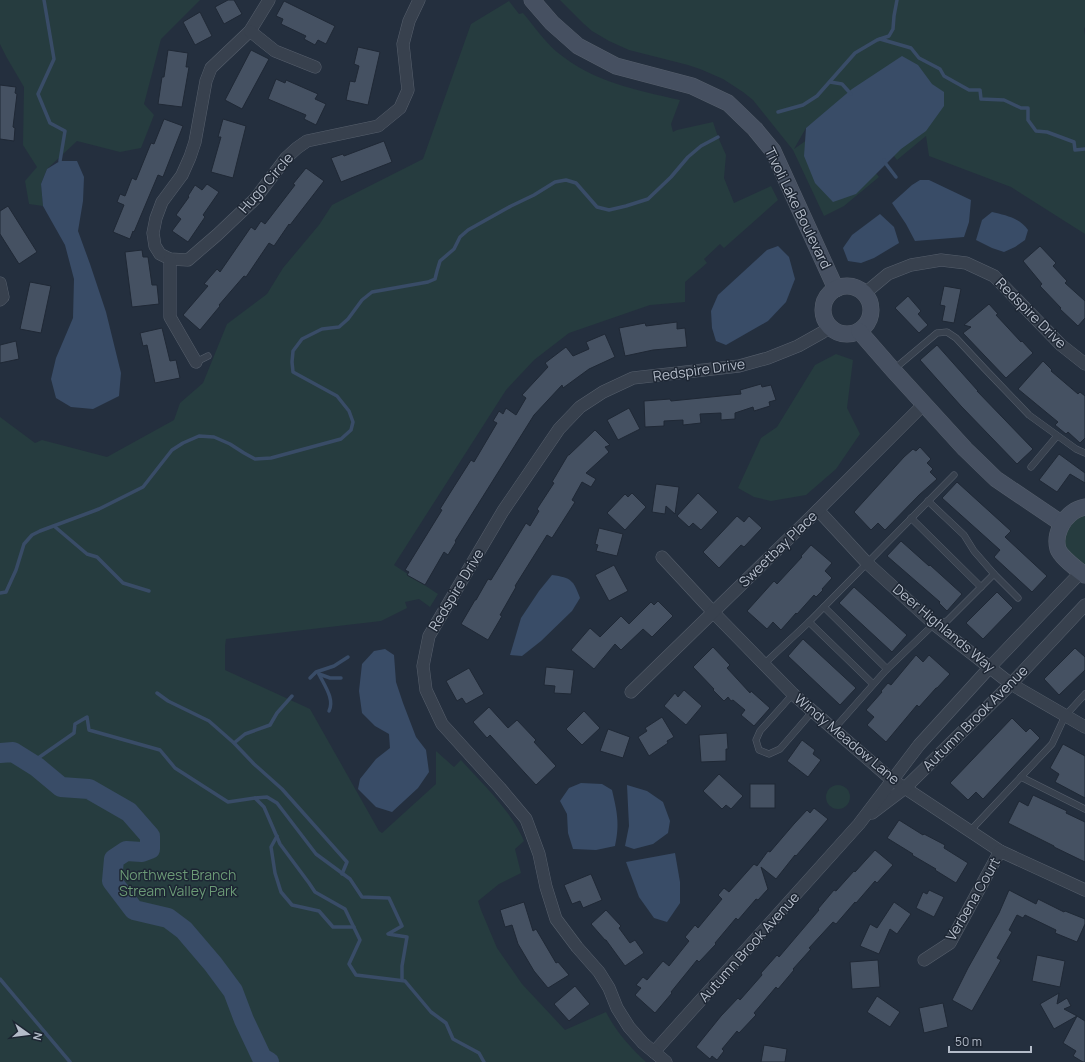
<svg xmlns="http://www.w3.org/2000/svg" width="1085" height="1062" font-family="Manrope,sans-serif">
<rect width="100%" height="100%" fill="#242f3e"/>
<g fill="#263c3f" fill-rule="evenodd">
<polygon points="0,0 200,0 161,39 144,104 154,115 141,148 120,152 77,141 47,169 41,184 43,206 29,204 25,181 37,167 23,145 24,87 7,58 0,44"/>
<path d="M560 0H1085V27L1084 29 1085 35V234L1011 187 929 156 926 136 897 160 885 144 865 160 879 177 844 206 824 216 793 150 753 100 743 92 723 79 700 69 688 65 629 50 609 41 592 31 584 24ZM815 121 821 130 794 149 806 128Z"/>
<path d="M509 1 519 14 523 13C534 26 544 41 557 52 593 82 636 90 680 100L671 124 673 132 677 130 713 122 718 137 726 155 724 178 734 203 771 186 778 200 724 248 720 244 704 259 707 263 685 282V302L650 305 569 333 534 360 506 390 394 565 438 594 430 607 419 599 405 602 407 608 381 621 226 639 225 646V670L310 709 379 831 382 833 436 784V751L454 767 461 760C484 786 510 809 524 841L515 849 521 873 499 884 478 901 481 910 497 948 522 984 565 1030 606 1012C616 1032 630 1047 646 1062H0V417L35 443 42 440 107 457 174 420 180 403 203 383 227 324 267 294 283 268 319 225 332 205 423 159 471 24Z"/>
<polygon points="836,354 853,360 847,408 860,434 836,469 806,495 771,501 754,497 738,488 761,438 777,427 815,365"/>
<polygon points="1085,515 1085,568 1064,552 1063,535 1074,519"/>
<circle cx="838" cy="797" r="12"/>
</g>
<g fill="#394c67">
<polygon points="902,56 918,65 932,84 944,92 944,106 926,131 901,149 856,194 833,202 815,183 804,156 806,128 852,89"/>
<polygon points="60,161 77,161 84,177 83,201 78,231 90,264 106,312 121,373 119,396 93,409 71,407 56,398 51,379 56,358 73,318 74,279 65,245 43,206 41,184 47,169"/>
<polygon points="920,180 929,180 971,200 969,222 964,237 915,241 906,224 892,203 912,185"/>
<path d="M992 212C1005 215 1020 218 1028 230L1025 240 1015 247 1004 252 992 248 976 240 982 220Z"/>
<polygon points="880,214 894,227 899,243 874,258 861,263 848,261 843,248 852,235"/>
<polygon points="778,246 789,257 795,279 786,302 768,321 726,345 716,341 712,328 711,311 718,295 767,250"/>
<path d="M552 575C572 578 573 580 580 598L572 611 541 641 522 656 510 655 521 618 539 591Z"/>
<polygon points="385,649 394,655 396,682 403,703 416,737 426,750 429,772 418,788 392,812 376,807 358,789 360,779 376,759 390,748 389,734 375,726 362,713 359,691 362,664 374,651"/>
<path d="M581 783 602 784 612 790C617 812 620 823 615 846L596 850 573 849 568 833 567 814 560 801 569 788Z"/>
<polygon points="627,785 647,791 663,802 670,821 668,833 653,844 634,849 625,846 629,826"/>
<polygon points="675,853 680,882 680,903 667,922 654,918 639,897 626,862"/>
</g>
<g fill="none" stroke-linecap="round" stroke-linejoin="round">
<g stroke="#394c67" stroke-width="3.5">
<polyline points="44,0 54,59 38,94 50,123 65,131 60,161"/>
<polyline points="880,39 911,48 919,58 940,69 944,76 969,90 980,90 981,99 1004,100 1021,108 1028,108 1028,120 1036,131 1047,132 1074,142 1075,150 1085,149"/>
<polyline points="830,82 842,84 851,94"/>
<polyline points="778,112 803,105 817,96 855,53 877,40 889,36 893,29 894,16 897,0"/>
<polyline points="884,160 886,164 896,177"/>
<polyline points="54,526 87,554 97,557 123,583 149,591"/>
<polyline points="0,593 6,592 16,570 24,544 32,535 40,531 99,509 143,487 172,450 183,443 199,436 214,437 230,444 244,453 255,459 271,458 341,439 351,430 353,422 349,411 337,396 293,372 292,362 293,351 302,339 322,329 339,327 348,319 362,300 372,292 428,282 435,279 437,271 440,261 454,249 460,237 468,230 511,206 534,195 555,182 566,180 576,183 597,207 609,210 626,206 648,199 671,177 688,157 701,146 718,137"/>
<path d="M319 674C324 685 335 699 329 711"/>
<polyline points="319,674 330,678 341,678"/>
<polyline points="310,678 316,672 334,666 348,657"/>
<polyline points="157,693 168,701 209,721 234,743 254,764 282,789 347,862 342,874"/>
<polyline points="234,743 245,734 270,725 277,713 292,696"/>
<polyline points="31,763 74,733 75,724 87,717 89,730 160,750 175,768 228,802 255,798 264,807 280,844 309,883 315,892 345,909 360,940 349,964 356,975 405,981 431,1012 446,1023 453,1039 479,1053 484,1062"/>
<polyline points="255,798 267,797 277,803 316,854 350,879 362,897 389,898 402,926 388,934 407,937 402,966 402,980"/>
<polyline points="277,836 271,847 275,873 281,892 292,905 319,911 333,927 354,927"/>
<polyline points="0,979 70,1062"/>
</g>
<polyline stroke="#394c67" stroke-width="20" points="0,753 13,752 37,767 61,787 89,789 129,812 150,836 150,849 142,852 126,851 114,859 112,881 134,910 168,918 184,930 213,964 233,991 244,1020 262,1058 269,1062"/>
</g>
<g fill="#455162" stroke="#1f2835">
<polygon points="228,0 234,0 242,14 224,24 215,7"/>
<polygon points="284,1 335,26 326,44 318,40 315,45 304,39 306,36 281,24 283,19 276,16"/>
<polygon points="200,12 212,36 195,45 183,22"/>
<polygon points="358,47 380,52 368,105 346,100 350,81 355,82 359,66 354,64"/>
<polygon points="168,50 188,53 186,67 189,67 182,107 158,104 162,77 164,77"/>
<polygon points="251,50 269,59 242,109 225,100"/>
<polygon points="276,79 285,83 286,80 318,94 315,99 326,104 316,125 304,119 306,115 268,99"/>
<polygon points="0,85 16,87 15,93 17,94 13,127 15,128 14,141 0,139"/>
<polygon points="164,119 183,126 163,177 158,175 134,232 133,231 130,239 113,232 124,205 117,202 120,194 125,196 132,178 136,180 151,143 154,144"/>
<polygon points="223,119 246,126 233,178 211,172 221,137 218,137"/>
<polygon points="384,141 392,162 341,182 331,158 343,154 344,156"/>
<polygon points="306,168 324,181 290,225 289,224 274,246 269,243 246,277 244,276 219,305 220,306 200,330 183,315 208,286 204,284 217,269 220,272 251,227 255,230 261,221 265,224 295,185 293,184"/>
<polygon points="207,184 219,192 203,215 205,217 188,242 172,231 181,219 176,215 189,197 188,196 195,185 202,190"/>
<polygon points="8,206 37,252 19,264 0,234 0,211"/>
<polygon points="1040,246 1056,263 1053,266 1067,281 1065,283 1085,301 1085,318 1078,326 1060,309 1061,308 1040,286 1042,284 1023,261"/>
<polygon points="142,250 143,257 148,257 152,285 157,285 159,304 132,307 125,252"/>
<polygon points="30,282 51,286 41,333 20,329"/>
<polygon points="944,286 961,289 954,323 942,321 945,306 940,305"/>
<polygon points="908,296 921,311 918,314 928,325 919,333 895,308"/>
<polygon points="989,304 998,314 996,315 1021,342 1022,341 1033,353 1006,378 963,333 971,327 964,325"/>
<polygon points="677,322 677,329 685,328 687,347 653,350 625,356 619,328 645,323 646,326"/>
<polygon points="162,328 170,361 176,360 180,378 155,383 147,345 143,346 140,333"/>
<polygon points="605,334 615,357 589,369 563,388 562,385 534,415 455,541 456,542 448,555 444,552 425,585 407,575 409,572 405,570 442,510 440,509 450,493 471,460 474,462 497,423 493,421 499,411 503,414 506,408 516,415 526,398 522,395 548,367 545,363 566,347 573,356 589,349 586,342"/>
<polygon points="16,341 19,359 0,363 0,345"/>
<polygon points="937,345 978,391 977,391 1033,449 1017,464 961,406 920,360"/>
<polygon points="1043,361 1052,370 1051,371 1078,394 1080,392 1085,396 1085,438 1080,443 1068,432 1066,434 1055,425 1058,422 1018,389"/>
<polygon points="761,384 762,387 771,385 776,400 769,402 770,406 754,411 753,407 735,413 735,419 721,420 721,413 700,414 701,423 683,425 683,420 664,421 664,426 645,427 644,401 670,399 671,401 741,394 740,390"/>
<polygon points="629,408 640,429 618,440 607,420"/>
<polygon points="595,430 610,445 605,447 609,452 586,473 596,479 591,487 582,482 572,500 575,502 552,538 547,535 515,586 516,587 500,615 502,616 488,640 461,624 475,600 476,600 488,579 491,580 526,523 530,526 539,511 537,509 554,483 552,482 568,455 569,455"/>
<polygon points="920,447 931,459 927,463 933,469 930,472 937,479 919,495 885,530 878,523 871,530 854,512 904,457 913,449 916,451"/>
<polygon points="1059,454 1085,473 1085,483 1070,474 1057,492 1039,480"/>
<polygon points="957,482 1011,531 1005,537 1047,576 1032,592 994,557 1000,550 942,498"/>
<polygon points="656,484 679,487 675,514 666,506 665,514 652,512"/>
<polygon points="632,493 646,507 625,530 607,513 625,494 628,497"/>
<polygon points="698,493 718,512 701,530 693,523 689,527 677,516"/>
<polygon points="737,516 744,522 749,516 762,528 744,547 741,545 719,568 703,552"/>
<polygon points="599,528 623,534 617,556 596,551 598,545 595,544"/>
<polygon points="901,541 929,566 930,565 962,594 947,611 939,603 940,602 887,556"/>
<polygon points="811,545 832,563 825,571 832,578 822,589 823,590 816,597 814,595 797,614 796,613 781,630 773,622 767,629 747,611 774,581 777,584 802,557 801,556"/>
<polygon points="614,565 628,591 609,601 595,575"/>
<polygon points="854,587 907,635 892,652 839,603"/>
<polygon points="997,592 1013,608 983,639 966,623"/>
<polygon points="658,601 673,616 652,637 643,629 621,650 615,644 594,669 571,650 590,628 600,637 621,616 629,624 651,602 654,605"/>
<polygon points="803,639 856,688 840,705 788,656"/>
<polygon points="713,647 730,665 727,668 750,693 751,691 770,708 754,726 741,715 745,710 733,700 731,701 728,697 724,701 713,690 714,689 693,667"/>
<polygon points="1075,648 1085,657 1085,670 1059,695 1044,679"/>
<polygon points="916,655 923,662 929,655 950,674 937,688 936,688 919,707 917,705 886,742 867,725 874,717 866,710 882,692 881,691 888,683 891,685"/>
<polygon points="546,667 574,670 571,694 554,693 555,686 544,685"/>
<polygon points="469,668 484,694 466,704 462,698 457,701 446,681"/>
<polygon points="684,690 702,706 686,725 664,706 675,693 678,697"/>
<polygon points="489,707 508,728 517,720 536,740 534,742 556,766 536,785 490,735 487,738 473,722"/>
<polygon points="584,711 600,728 582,745 566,729"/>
<polygon points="662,717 674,737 667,741 668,743 649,756 638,737 647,731 645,728"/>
<polygon points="1012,718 1026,732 1030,728 1040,738 983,799 976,792 968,800 950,783"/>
<polygon points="608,729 630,737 623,758 600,751"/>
<polygon points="727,733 728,749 726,749 726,761 701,762 699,735"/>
<polygon points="802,740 815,750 813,754 821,760 808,777 787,761"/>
<polygon points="1063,744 1085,756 1085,798 1055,782 1059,774 1050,768"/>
<polygon points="719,774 743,796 731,809 726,805 722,809 703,791"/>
<rect x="750" y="784" width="25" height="24"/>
<polygon points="1033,795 1067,811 1066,813 1085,822 1085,862 1054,847 1054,846 1008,823 1019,801 1028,806"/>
<polygon points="814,808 828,819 796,856 795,855 776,879 761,867 768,889 758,900 756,899 738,920 736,918 715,943 716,944 699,962 697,960 671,992 672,993 655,1013 635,995 641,988 636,985 643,977 647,980 663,961 669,966 689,941 685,937 695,925 698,928 722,899 718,895 724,888 729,892 754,864 757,866 768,851 770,852 794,824 807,810 810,813"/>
<polygon points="899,820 923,835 924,834 945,845 944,848 968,863 956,883 935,870 936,869 912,855 913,854 887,838"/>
<polygon points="875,850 893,865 877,883 875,881 856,903 855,902 836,924 833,922 809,948 811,949 793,969 794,970 778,989 776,987 754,1013 756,1015 739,1033 737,1031 722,1049 724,1051 717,1060 712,1056 710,1059 696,1047 721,1016 738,998 740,1000 762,975 761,973 777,955 779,957 819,910 818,909 834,890 836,891 854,871 855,872"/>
<polygon points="591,874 602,900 583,908 580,901 572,904 564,885"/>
<polygon points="929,890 944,897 934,917 916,908 923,892 927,894"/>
<polygon points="1009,890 1036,904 1038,899 1064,912 1065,911 1085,919 1085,924 1077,942 1055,933 1056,930 1025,915 1023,918 1017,915 1009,930 1012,932 997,958 1001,960 972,1011 952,1000 968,968 999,913"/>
<polygon points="524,902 533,931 536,929 556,963 558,962 569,975 548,988 534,971 518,944 512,925 505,927 500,910"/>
<polygon points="894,902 911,914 897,934 890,929 879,954 860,946 870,924 877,928"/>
<polygon points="606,910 621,926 619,928 630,943 635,940 644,953 625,966 606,940 605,940 591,924"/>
<polygon points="1037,955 1065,961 1060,987 1032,981"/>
<polygon points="878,960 880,987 852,989 850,962"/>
<polygon points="575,986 590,1004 569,1021 554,1004"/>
<polygon points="1059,993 1057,1004 1067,998 1071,1006 1064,1009 1077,1016 1054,1029 1040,1004"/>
<polygon points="877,996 900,1012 890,1027 867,1012"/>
<polygon points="943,1003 948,1027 924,1033 919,1008"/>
<polygon points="1077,1016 1085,1021 1085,1062 1083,1062 1073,1056 1076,1051 1063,1043"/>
<polygon points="764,1045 787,1049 785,1062 761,1062"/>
</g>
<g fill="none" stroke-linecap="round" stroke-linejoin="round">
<defs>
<g id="lane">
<polyline points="196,362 208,356"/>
<polyline points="893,370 937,333 947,332 956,338 984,368 1029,415 1076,449 1085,453"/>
<polyline points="1031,467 1057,436"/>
<polyline points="911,518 981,587"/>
<polyline points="994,574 1018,598"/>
<polyline points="824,607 887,669"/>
<polyline points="809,622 873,684"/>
<polyline points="764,664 809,622 954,475"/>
<polyline points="793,694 760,731 756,740 759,750 769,754 780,749 812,712"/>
<polyline points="833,730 887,669 934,624 947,621 994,574 974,551 964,535 928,501"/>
<polyline points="1021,777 1085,809"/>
<polyline points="970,831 1052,744 1065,716 1085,694"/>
</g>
<g id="street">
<polyline points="269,0 250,31 211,68 206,81 195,142 190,157 182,175 162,202 156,218 153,233 155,246 160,254 170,259 188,260 217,235 255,199 286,158 297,148 307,141 378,126 400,108 408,90 403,44 409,21 419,0"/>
<polyline points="250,31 275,51 315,67"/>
<polyline points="170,259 170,317 196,362"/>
<polyline points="0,283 3,297 0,300"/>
<polyline points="864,294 888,274 911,265 941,260 966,263 994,276 1061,345 1085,364"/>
<polyline points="818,510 867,563 934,624 1011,684 1085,727"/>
<polyline points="662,557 713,612 793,694 892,780 905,788 1000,851 1085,890"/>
<polyline points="631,692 818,510 924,404"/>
<polyline points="872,813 905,788 1011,684 1085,605"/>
<polyline points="924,960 950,943 1000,851"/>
<polyline points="654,1052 859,824 919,745 990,667 1081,572"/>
<polyline points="666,1062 643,1043 629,1027 617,1008 609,988 599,972 577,947 556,919 546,887 539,854 526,819 500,788 442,724 426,690 423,666 429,636 503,511 559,429 580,407 603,392 633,378 739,366 768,358 798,346 823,332 829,326"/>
</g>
<g id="secondary">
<polyline points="532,0 552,23 578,46 616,66 692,86 728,103 755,129 773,151 836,289"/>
<circle cx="847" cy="310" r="24"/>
<polyline points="859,331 893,370 965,449 996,479 1061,523"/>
<path d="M1085 507C1081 508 1077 509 1073 512 1062 520 1054 535 1058 549 1061 557 1078 570 1085 575"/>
</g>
</defs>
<use href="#lane" stroke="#565f6c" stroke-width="7"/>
<use href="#street" stroke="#565f6c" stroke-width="13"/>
<use href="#secondary" stroke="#565f6c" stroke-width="17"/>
<use href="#lane" stroke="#38414e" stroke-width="6"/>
<use href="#street" stroke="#38414e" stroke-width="12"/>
<use href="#secondary" stroke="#465061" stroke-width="16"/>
</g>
<g text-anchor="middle" stroke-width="3" stroke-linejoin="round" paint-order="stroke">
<g font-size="14" fill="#b4bcc9" stroke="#1d2633">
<text transform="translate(266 183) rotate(-49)" y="5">Hugo Circle</text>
<text transform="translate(798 208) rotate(64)" y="5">Tivoli Lake Boulevard</text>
<text transform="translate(1031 313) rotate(45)" y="5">Redspire Drive</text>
<text transform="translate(699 370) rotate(-8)" y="5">Redspire Drive</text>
<text transform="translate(778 549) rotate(-44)" y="5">Sweetbay Place</text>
<text transform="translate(456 590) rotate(-59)" y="5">Redspire Drive</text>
<text transform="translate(944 628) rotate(40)" y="5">Deer Highlands Way</text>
<text transform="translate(975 718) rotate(-45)" y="5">Autumn Brook Avenue</text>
<text transform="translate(847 739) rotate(40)" y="5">Windy Meadow Lane</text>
<text transform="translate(973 899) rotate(-60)" y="5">Verbena Court</text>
<text transform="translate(749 947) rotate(-48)" y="5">Autumn Brook Avenue</text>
</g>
<g font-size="14" fill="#6b9a76" stroke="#1d2633">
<text x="178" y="880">Northwest Branch<tspan x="178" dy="16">Stream Valley Park</tspan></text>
</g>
</g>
<g transform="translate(28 1034) rotate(104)" stroke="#1d2633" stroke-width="3" paint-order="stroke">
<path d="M0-3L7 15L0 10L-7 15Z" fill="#b4bcc9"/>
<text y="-6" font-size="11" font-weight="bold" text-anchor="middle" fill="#b4bcc9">N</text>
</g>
<path d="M949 1046v6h82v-6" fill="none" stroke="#b4bcc9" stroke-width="2"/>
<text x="955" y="1046" font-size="12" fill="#b4bcc9" stroke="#1d2633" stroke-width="3" paint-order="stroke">50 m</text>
</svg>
